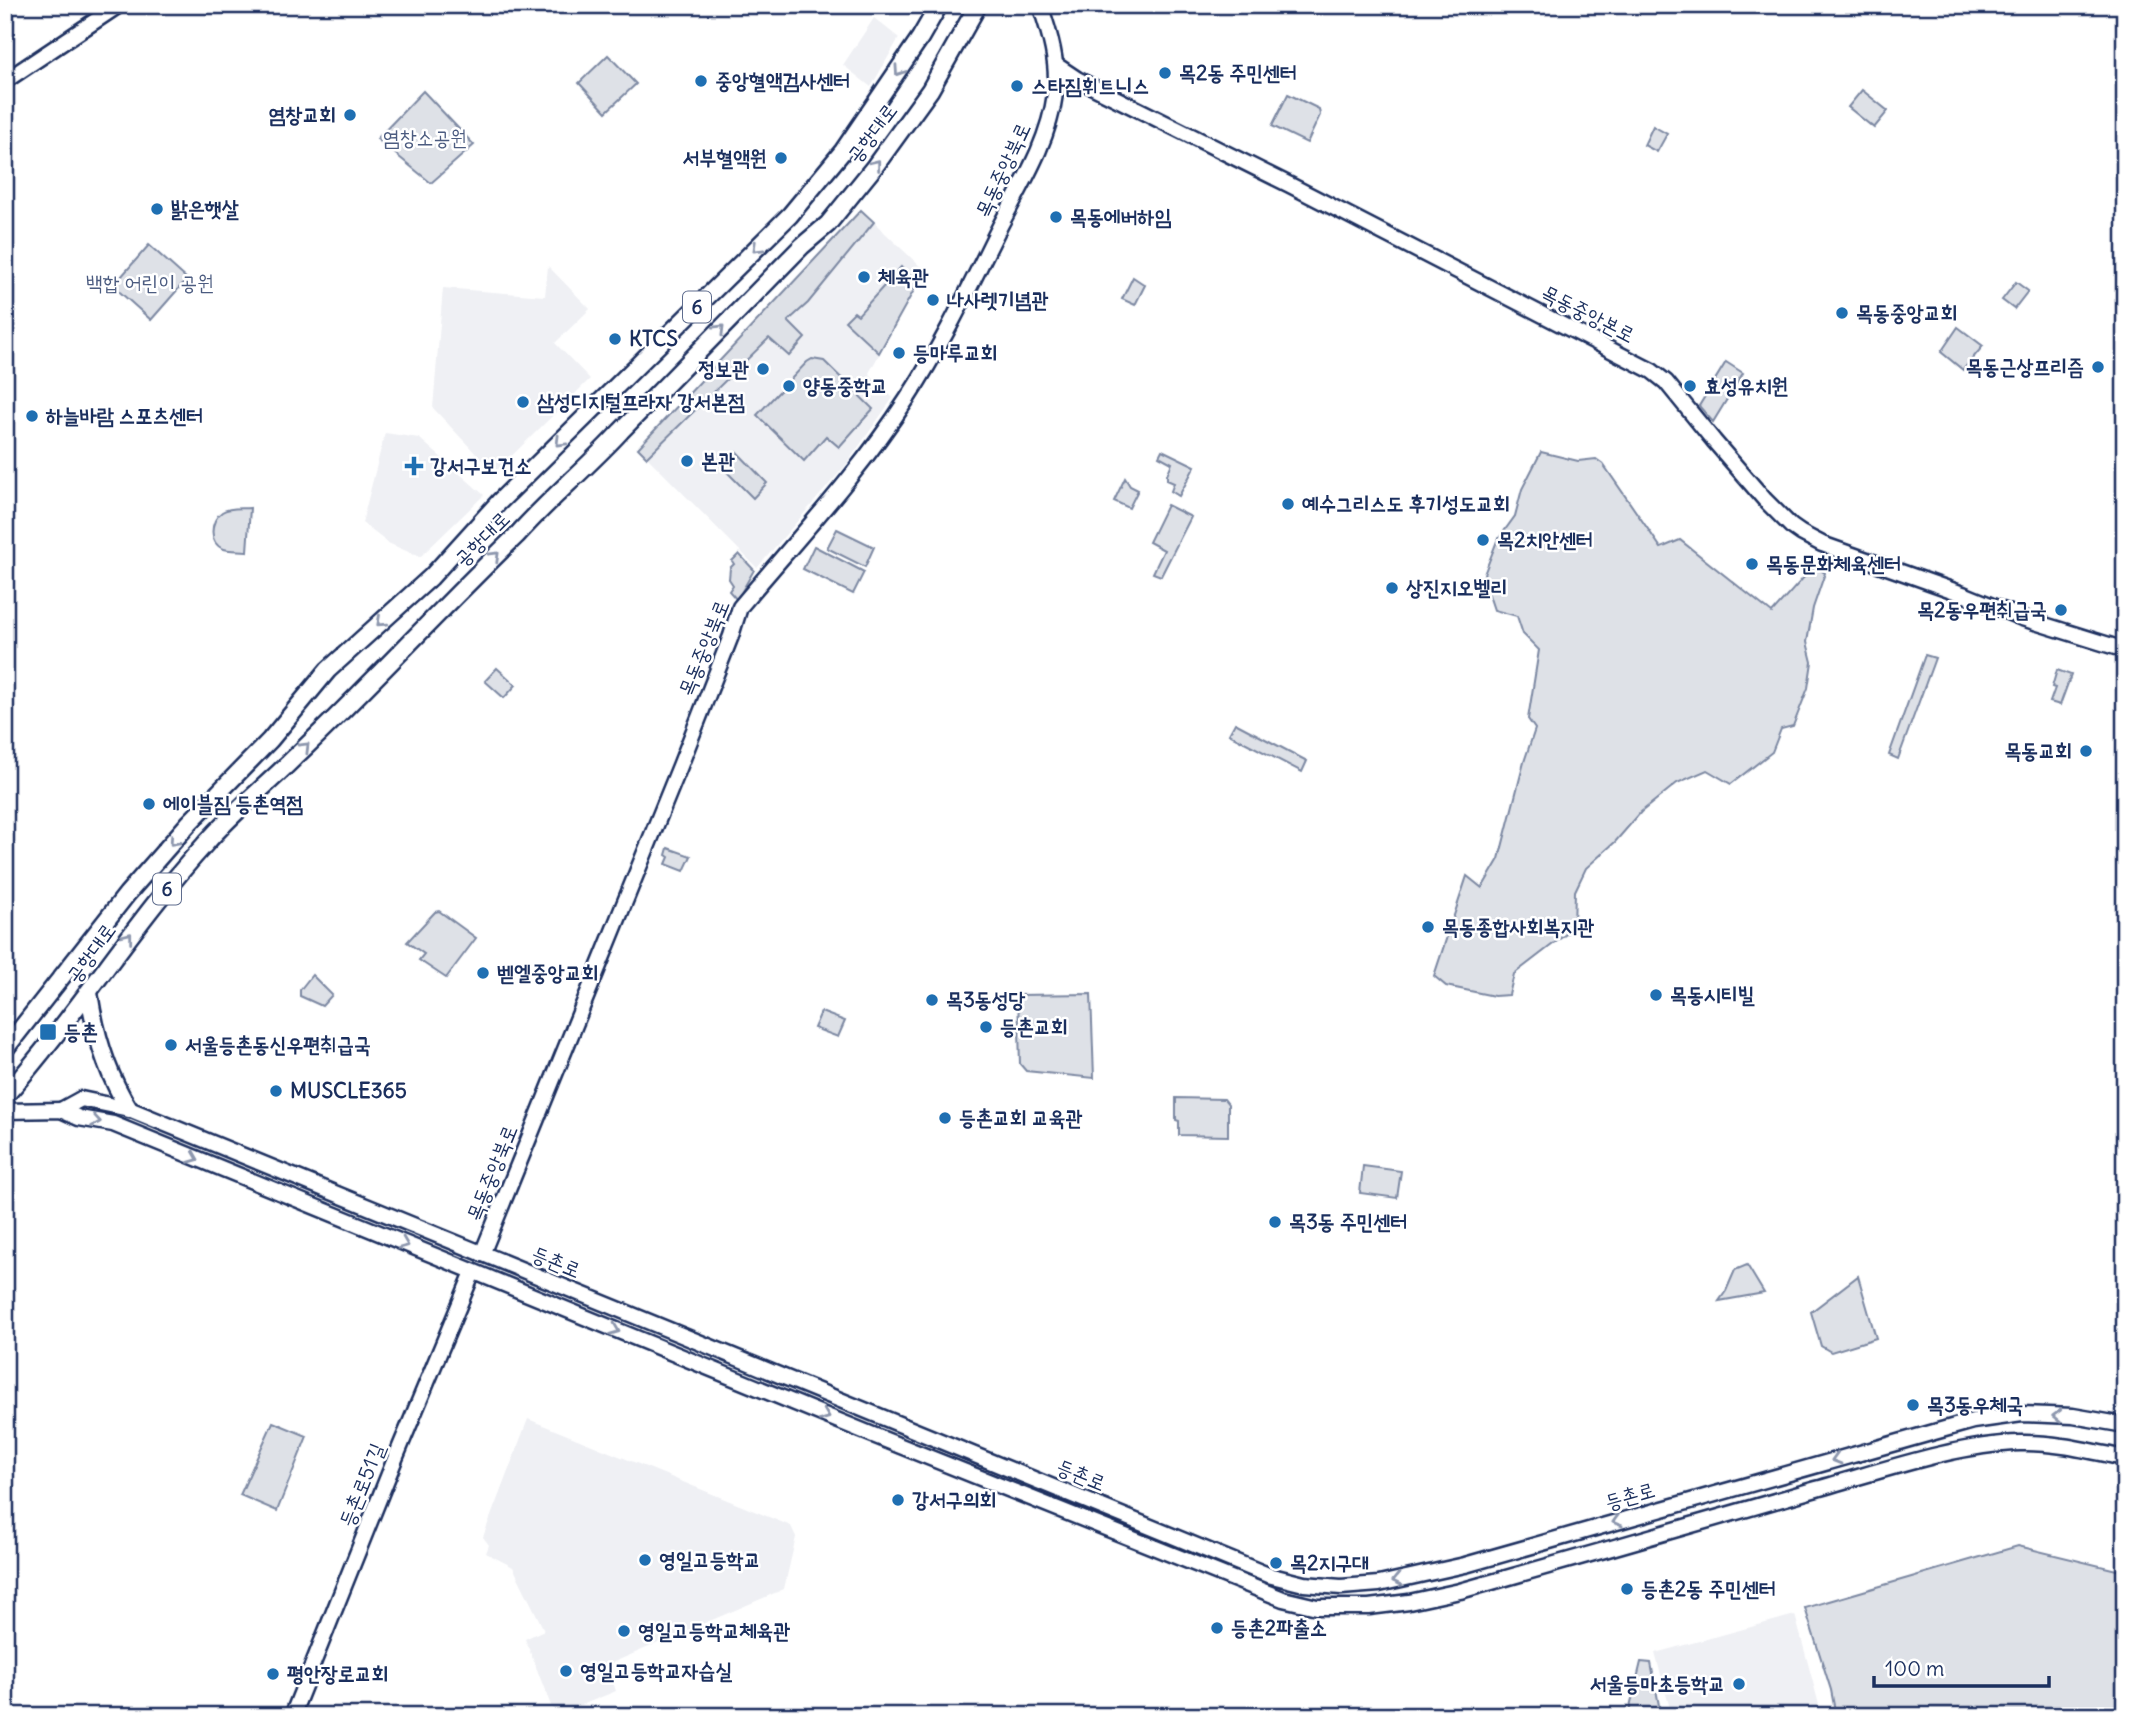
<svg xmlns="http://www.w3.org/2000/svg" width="2130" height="1721" font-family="Delius,'Poor Story',sans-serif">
<rect width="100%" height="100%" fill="#fff"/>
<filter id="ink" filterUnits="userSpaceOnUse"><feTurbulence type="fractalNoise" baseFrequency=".0143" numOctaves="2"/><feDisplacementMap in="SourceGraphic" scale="14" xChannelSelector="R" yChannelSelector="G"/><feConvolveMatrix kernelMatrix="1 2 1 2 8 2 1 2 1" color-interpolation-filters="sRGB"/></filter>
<g filter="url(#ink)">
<g fill="#eff0f4">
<polygon points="874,18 899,38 871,87 843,65"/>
<polygon points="861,210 925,271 869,373 893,398 845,466 757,568 638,448"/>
<polygon points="548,266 590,309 555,343 590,379 494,473 433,408 443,288 545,296"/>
<polygon points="385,433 419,438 484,495 420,557 388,543 362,523"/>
<polygon points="528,1419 791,1526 796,1537 784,1589 607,1665 616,1691 555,1716 525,1639 544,1630 513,1567 486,1553 489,1545 483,1537"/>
<polygon points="1795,1615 1822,1716 1672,1716 1655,1653"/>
</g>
<g fill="#dee1e7" stroke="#7c88a2" stroke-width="2">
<polygon points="608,55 636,84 606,112 579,83"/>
<polygon points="1862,90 1888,111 1874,128 1848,107"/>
<polygon points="423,91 474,145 431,183 377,139"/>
<polygon points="1288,94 1319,109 1320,115 1307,143 1272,126"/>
<polygon points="1653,126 1667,134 1657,152 1644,145"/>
<polygon points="861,210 874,222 808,303 788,321 805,338 789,356 769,338 647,457 638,448"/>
<polygon points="149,245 187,279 151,320 113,286"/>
<polygon points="901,267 918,283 879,353 845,321 854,312 858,315"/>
<polygon points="1133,277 1145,285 1135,305 1122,299"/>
<polygon points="2016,282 2028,291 2014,309 2002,300"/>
<polygon points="1958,327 1983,346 1963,370 1941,352"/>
<polygon points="812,359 824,361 873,409 839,447 826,436 804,461 757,415 807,362"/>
<polygon points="1726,362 1743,373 1713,422 1699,406"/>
<polygon points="1162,450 1195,466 1179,496 1171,491 1174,483 1167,480 1167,475 1172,463 1159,456"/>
<polygon points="737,452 767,483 753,498 722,467"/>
<polygon points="1541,452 1578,461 1596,459 1603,464 1661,548 1680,540 1772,613 1814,566 1825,573 1813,608 1807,642 1812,662 1808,688 1793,726 1781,729 1772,752 1731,784 1707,770 1677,783 1641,812 1615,842 1586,868 1575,891 1574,928 1514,974 1509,995 1494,996 1446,986 1434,976 1467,876 1482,888 1499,859 1524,762 1535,729 1528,719 1539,650 1523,634 1517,616 1494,610 1483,577 1497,541 1515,516 1522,489"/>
<polygon points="1125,478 1130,486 1138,490 1129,508 1114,501"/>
<polygon points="1167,505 1191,517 1161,576 1153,573 1164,550 1149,542"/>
<path d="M250 508 247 551C240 550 230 551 224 549 208 544 210 520 222 512 230 507 241 509 250 508Z"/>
<polygon points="837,529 874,547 865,567 827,548"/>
<polygon points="814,546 864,572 853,594 803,569"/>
<polygon points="739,554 754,570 737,600 729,591 733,585 729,579 730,568 734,564 732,561"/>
<polygon points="1925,655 1935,658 1898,759 1889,755"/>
<polygon points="497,668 516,685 504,698 485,681"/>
<polygon points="2057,670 2071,675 2060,705 2050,702 2055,688 2052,687"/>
<polygon points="1235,723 1307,761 1302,772 1229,734"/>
<polygon points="668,848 691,856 684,871 666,864 669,857 666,855"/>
<polygon points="439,911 476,938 446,978 419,960 424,954 407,942 435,912"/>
<polygon points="312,975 332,995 322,1006 300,996 300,990"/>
<polygon points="1091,994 1094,1078 1026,1071 1020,1064 1018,995"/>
<polygon points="821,1012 845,1021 838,1037 814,1028"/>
<polygon points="1176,1098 1224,1099 1228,1104 1228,1136 1179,1135 1179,1121 1176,1120"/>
<polygon points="1363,1166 1401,1171 1397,1198 1360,1193"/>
<polygon points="1747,1265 1764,1293 1719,1301 1726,1291 1735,1270"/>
<polygon points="1858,1276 1876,1338 1831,1352 1821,1346 1811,1312"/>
<polygon points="273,1422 307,1436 277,1511 240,1495"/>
<polygon points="2018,1546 2125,1572 2125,1716 1836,1716 1831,1690 1805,1608"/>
<polygon points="1641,1662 1651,1663 1661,1716 1628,1716"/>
</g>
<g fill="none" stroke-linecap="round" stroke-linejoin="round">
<defs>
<g id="secondary">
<polyline points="1056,65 1077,79 1290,185 1652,371 1666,382 1714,441 1765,500 1791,526 1801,533 1822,544 1963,594 2022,618 2125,650"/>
<polyline points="5,81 119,5"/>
<polyline points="61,1110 81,1099 129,1109 1268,1575 1304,1584 1341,1587 1379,1584 1465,1565 1973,1421 2022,1414 2073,1416 2125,1425"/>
<path d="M5 1111 61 1110 79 1118 113 1124 873 1435 1283 1599 1317 1607H1369L1409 1602 1460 1591C1578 1558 1695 1524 1813 1490 1875 1473 1956 1444 2020 1443 2055 1442 2090 1451 2125 1458"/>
<path d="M482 1254 680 766 731 636 740 607C797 539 859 473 907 399 943 344 971 284 1000 226 1022 184 1049 141 1055 94 1059 64 1050 34 1040 5"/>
<polyline points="292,1716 395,1459 473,1272"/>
</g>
<g id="primary">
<path d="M89 993C95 1034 107 1074 129 1109"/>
<polyline points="5,1049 127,894 190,822 270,740 328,670 431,577 499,502 790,215 843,151 920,38 939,5"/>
<path d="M5 1096C77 1015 134 922 207 842 234 811 266 786 295 757 371 685 441 608 517 535 550 498 588 467 621 431L802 246 828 224 875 166 930 90 978 5"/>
</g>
</defs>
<use href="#secondary" stroke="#1b2f5e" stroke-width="19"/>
<use href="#primary" stroke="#1b2f5e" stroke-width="21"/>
<use href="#secondary" stroke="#fff" stroke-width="14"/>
<use href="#primary" stroke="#fff" stroke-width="16"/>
</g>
<defs><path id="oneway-chevron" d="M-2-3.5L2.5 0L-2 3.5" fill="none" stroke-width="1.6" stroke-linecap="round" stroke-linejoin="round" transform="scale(1.75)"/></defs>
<g stroke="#8d97ae">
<use href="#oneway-chevron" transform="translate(899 71) rotate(124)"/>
<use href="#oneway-chevron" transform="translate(876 164) rotate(-52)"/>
<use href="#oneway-chevron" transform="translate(757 248) rotate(136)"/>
<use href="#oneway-chevron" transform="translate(720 329) rotate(-45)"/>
<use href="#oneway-chevron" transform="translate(560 442) rotate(135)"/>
<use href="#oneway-chevron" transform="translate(495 556) rotate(-44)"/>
<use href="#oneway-chevron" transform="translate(381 622) rotate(138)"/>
<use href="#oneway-chevron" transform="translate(305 747) rotate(-45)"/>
<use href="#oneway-chevron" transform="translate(174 841) rotate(132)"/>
<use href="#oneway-chevron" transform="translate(128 937) rotate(-52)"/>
<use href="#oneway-chevron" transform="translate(96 1121) rotate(9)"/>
<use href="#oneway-chevron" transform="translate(194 1158) rotate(22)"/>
<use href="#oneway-chevron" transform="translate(404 1244) rotate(22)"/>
<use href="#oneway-chevron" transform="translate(615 1330) rotate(22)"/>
<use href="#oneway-chevron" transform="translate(825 1416) rotate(22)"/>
<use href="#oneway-chevron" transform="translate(2057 1416) rotate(-178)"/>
<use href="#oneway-chevron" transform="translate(1836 1459) rotate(164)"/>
<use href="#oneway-chevron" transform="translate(1617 1521) rotate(164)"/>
<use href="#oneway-chevron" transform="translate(1397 1580) rotate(167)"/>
</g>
</g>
<g fill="#1f6fb2" stroke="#fff" stroke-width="2.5">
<circle cx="1165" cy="73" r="7"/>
<circle cx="701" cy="81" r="7"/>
<circle cx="1017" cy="86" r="7"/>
<circle cx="350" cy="115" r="7"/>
<circle cx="781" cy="158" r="7"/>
<circle cx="157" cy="209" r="7"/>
<circle cx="1056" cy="217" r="7"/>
<circle cx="864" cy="277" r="7"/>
<circle cx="933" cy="300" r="7"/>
<circle cx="1842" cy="313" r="7"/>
<circle cx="615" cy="339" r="7"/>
<circle cx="899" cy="353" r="7"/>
<circle cx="2098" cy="367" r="7"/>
<circle cx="763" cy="369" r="7"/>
<circle cx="789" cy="386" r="7"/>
<circle cx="1690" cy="386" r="7"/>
<circle cx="523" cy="402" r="7"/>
<circle cx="32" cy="416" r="7"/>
<circle cx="687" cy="461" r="7"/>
<path d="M410.5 455.5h7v7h7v7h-7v7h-7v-7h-7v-7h7z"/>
<circle cx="1288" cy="504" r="7"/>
<circle cx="1483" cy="540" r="7"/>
<circle cx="1752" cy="564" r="7"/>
<circle cx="1392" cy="588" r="7"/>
<circle cx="2061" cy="610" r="7"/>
<circle cx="2086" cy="751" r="7"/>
<circle cx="149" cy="804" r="7"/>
<circle cx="1428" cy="927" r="7"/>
<circle cx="483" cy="973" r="7"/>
<circle cx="1656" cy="995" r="7"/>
<circle cx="932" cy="1000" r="7"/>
<circle cx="986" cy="1027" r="7"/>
<rect x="39" y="1023" width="18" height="18" rx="3.5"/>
<circle cx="171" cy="1045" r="7"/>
<circle cx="276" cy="1091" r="7"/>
<circle cx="945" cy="1118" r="7"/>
<circle cx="1275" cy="1222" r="7"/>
<circle cx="1913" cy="1405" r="7"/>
<circle cx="898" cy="1500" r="7"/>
<circle cx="645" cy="1560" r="7"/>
<circle cx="1276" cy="1563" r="7"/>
<circle cx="1627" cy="1589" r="7"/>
<circle cx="1217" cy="1628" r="7"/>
<circle cx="624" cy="1631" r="7"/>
<circle cx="566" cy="1671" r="7"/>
<circle cx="273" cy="1674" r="7"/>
<circle cx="1739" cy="1684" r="7"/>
</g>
<g text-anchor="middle" stroke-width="5" stroke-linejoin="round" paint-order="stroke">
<g fill="#fff" stroke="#5f6d8e" stroke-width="2">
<rect x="683" y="291.5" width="28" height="31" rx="5"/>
<rect x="153" y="873.5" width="28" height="31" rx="5"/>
</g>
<g font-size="19" font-weight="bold" fill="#1b2f5e">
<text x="697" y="314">6</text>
<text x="167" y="896">6</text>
</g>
<g font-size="21" font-weight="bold" fill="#1b2f5e" stroke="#fff" text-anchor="start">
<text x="1179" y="80">목2동 주민센터</text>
<text x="715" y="88">중앙혈액검사센터</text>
<text x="1031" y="93">스타짐휘트니스</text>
<text x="336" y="122" text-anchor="end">염창교회</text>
<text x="767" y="165" text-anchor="end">서부혈액원</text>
<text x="171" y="216">밝은햇살</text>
<text x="1070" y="224">목동에버하임</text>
<text x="878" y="284">체육관</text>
<text x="947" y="307">나사렛기념관</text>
<text x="1856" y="320">목동중앙교회</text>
<text x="629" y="346">KTCS</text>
<text x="913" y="360">등마루교회</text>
<text x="2084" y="374" text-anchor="end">목동근상프리즘</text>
<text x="749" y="376" text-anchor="end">정보관</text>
<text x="803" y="393">양동중학교</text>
<text x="1704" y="393">효성유치원</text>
<text x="537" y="409">삼성디지털프라자 강서본점</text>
<text x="46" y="423">하늘바람 스포츠센터</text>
<text x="701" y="468">본관</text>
<text x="430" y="473">강서구보건소</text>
<text x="1302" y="511">예수그리스도 후기성도교회</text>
<text x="1497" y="547">목2치안센터</text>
<text x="1766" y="571">목동문화체육센터</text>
<text x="1406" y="595">상진지오벨리</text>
<text x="2047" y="617" text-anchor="end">목2동우편취급국</text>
<text x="2072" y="758" text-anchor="end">목동교회</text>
<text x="163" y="811">에이블짐 등촌역점</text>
<text x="1442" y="934">목동종합사회복지관</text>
<text x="497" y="980">벧엘중앙교회</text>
<text x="1670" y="1002">목동시티빌</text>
<text x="946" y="1007">목3동성당</text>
<text x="1000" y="1034">등촌교회</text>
<text x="64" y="1039">등촌</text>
<text x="185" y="1052">서울등촌동신우편취급국</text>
<text x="290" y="1098">MUSCLE365</text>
<text x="959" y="1125">등촌교회 교육관</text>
<text x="1289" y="1229">목3동 주민센터</text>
<text x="1927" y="1412">목3동우체국</text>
<text x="912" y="1507">강서구의회</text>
<text x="659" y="1567">영일고등학교</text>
<text x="1290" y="1570">목2지구대</text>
<text x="1641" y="1596">등촌2동 주민센터</text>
<text x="1231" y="1635">등촌2파출소</text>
<text x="638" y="1638">영일고등학교체육관</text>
<text x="580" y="1678">영일고등학교자습실</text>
<text x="287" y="1681">평안장로교회</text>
<text x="1725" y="1691" text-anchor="end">서울등마초등학교</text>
</g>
<g font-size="21" fill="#1b2f5e" stroke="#fff">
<text transform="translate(872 133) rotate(-53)" y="7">공항대로</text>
<text transform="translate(1003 170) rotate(-65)" y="7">목동중앙북로</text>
<text transform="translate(1588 314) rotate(27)" y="7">목동중앙본로</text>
<text transform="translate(482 539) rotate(-45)" y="7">공항대로</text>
<text transform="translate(704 648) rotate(-68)" y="7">목동중앙북로</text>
<text transform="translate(91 953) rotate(-54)" y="7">공항대로</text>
<text transform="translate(492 1173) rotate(-68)" y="7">목동중앙북로</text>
<text transform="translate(556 1262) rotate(22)" y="7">등촌로</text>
<text transform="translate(1081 1475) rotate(22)" y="7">등촌로</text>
<text transform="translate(362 1485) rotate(-68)" y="7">등촌로51길</text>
<text transform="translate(1630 1496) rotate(-16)" y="7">등촌로</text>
</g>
<g font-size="21" fill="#4c5c80" stroke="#fff">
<text x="425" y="145">염창소공원</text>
<text x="150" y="290">백합 어린이 공원</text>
</g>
</g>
<rect width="2130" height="1721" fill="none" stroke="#fff" stroke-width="28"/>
<rect x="14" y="14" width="2102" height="1693" fill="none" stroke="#1b2f5e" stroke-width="2.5" filter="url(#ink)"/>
<path d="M1874 1676v10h175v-10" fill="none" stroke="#1b2f5e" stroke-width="3.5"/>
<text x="1885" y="1676" font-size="21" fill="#1b2f5e" stroke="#ffffff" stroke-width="5" paint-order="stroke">100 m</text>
</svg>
